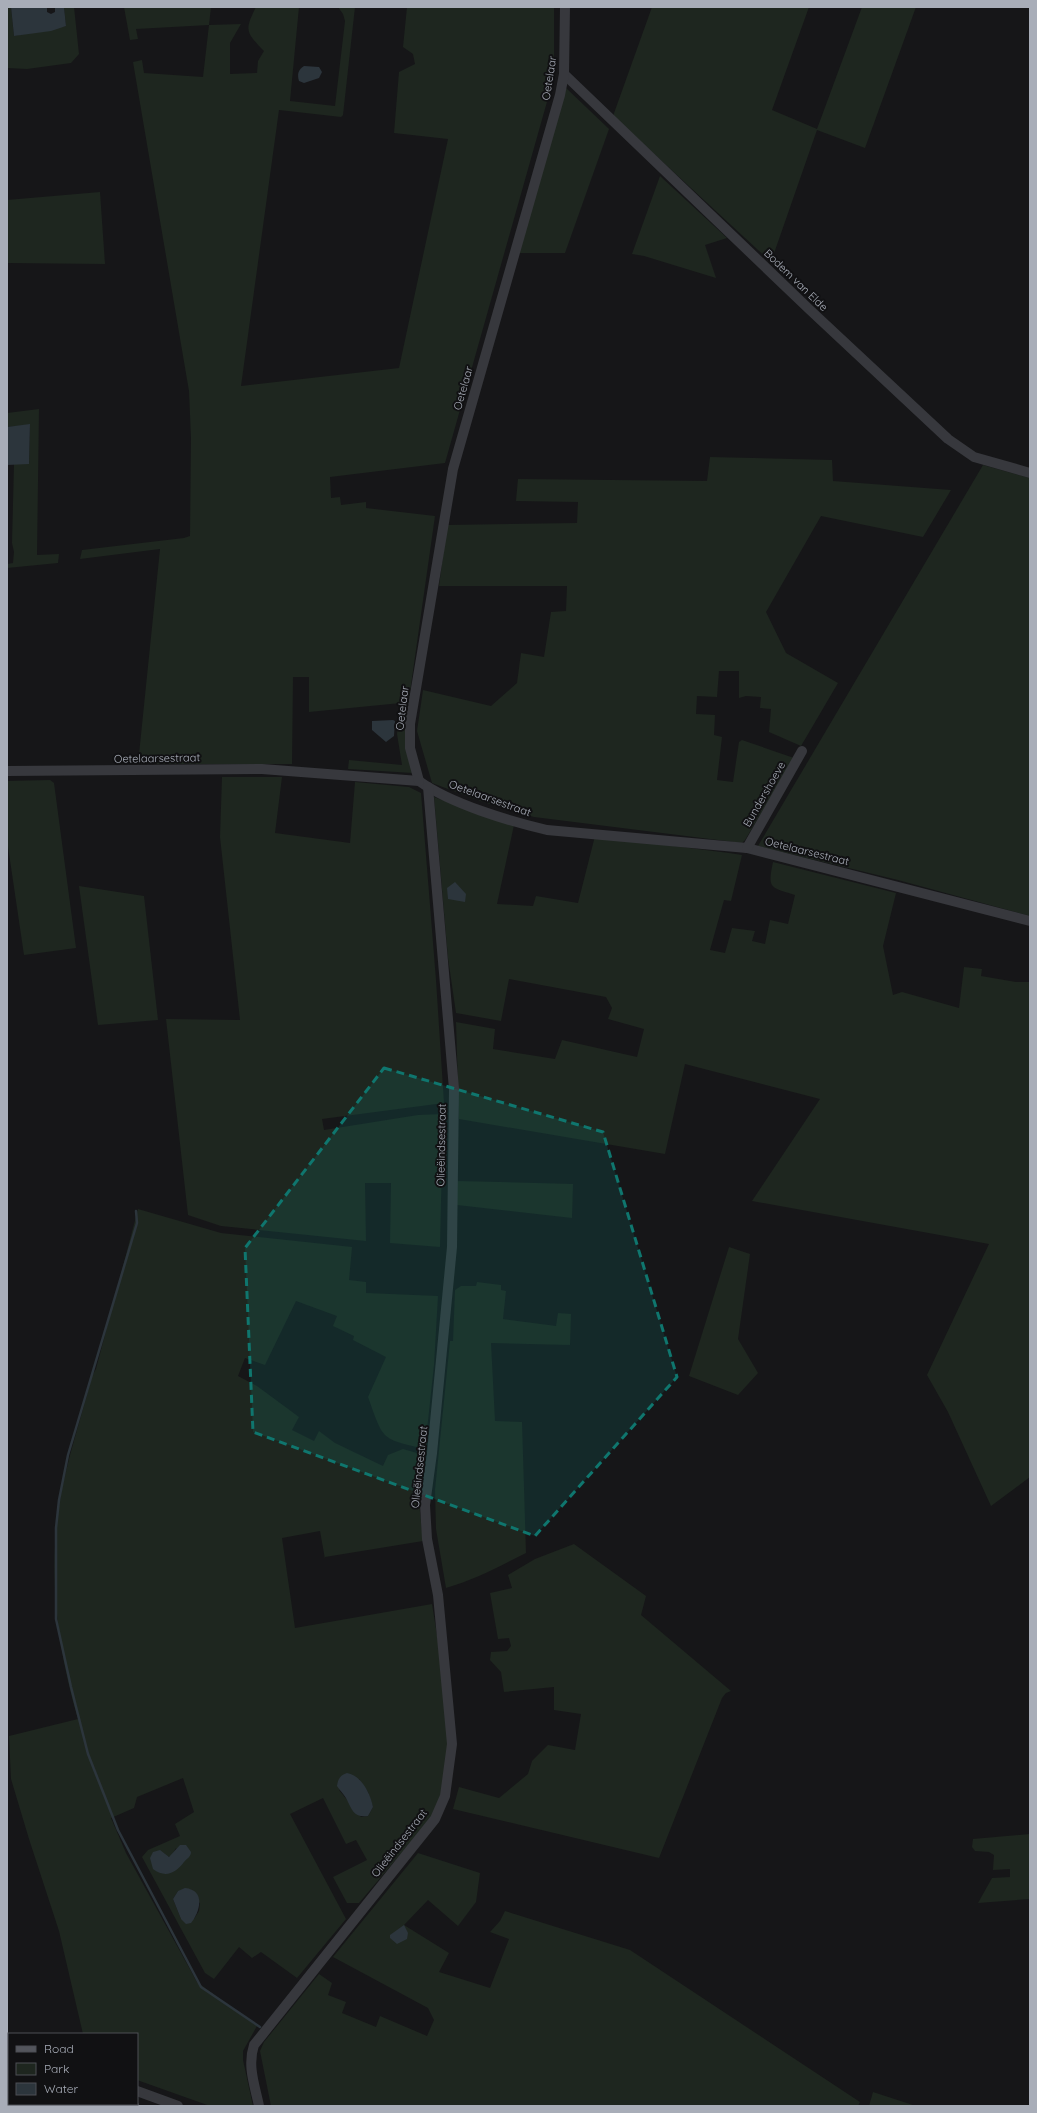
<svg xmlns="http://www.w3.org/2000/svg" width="1037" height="2113" font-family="Quicksand,sans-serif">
<rect width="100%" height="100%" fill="#161618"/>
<g fill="#1e261f" fill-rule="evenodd">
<polygon points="7,7 11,7 14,36 66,26 64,7 74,7 79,54 71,63 27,69 7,68"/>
<path d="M124 7H211L209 25 241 24 230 43V74L257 73 258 61 264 51C246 32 244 31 256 7H299L290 101 335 106 345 21 343 14 338 7H355L343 115 341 117 279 110 241 386 399 368 448 139 394 133 399 72 415 64 413 54 403 47 407 7H554V77L445 463 330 477 331 498 340 497 341 505 366 502V508L435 516 407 713 413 773 348 769 349 760 402 765 397 734 401 703 309 712V677H293L292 764H138L160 549 80 559 82 550 184 538 190 536 191 438 189 391 133 62 142 60 144 73 203 77 209 25 136 29 138 39 130 40Z"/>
<polygon points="652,7 809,7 772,110 817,129 862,7 916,7 865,148 817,130 771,262 613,116"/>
<polygon points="566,88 609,129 565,253 519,253"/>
<polygon points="660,176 727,238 705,245 716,278 644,256 632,254"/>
<polygon points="100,192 105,264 7,263 7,200"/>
<polygon points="39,409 37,555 59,554 58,563 7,568 7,564 13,563 14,552 12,543 14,464 29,463 30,425 7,427 7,413"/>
<polygon points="710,457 832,460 833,481 951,490 923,537 821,516 766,612 786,653 838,683 801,746 769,732 771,709 760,708 761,697 746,696 739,698 739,671 719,671 717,697 697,696 696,714 715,715 714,735 722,737 717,780 733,782 739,742 742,740 794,758 745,840 742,843 534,817 483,802 432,783 417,731 423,690 491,706 517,683 521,653 544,657 551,612 566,611 567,586 439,586 447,525 577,523 578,502 516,501 518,479 707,481"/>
<polygon points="983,465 1030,478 1030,916 898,880 758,846"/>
<polygon points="222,777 282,777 275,833 350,843 355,782 409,787 421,793 436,980 444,1103 322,1119 324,1130 418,1115 443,1114 440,1247 390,1243 391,1183 365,1183 366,1241 221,1226 188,1215 166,1019 240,1020 220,837"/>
<polygon points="50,780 54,783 76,948 24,955 7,840 7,781"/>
<path d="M434 797 514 825 497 904 533 906 536 896 578 903 595 836 729 853 742 855 731 901 724 900 710 950 725 953 732 928 755 931 752 941 765 944 770 920 788 924 795 895C771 887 767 890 773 862L896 893 883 946 893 995 902 992 959 1008 964 967 982 969 981 976 1016 982H1030V1477L991 1506 948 1412 927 1375 989 1244 752 1201 820 1099 685 1064 665 1154 459 1119 456 1022 495 1029 493 1049 555 1059 562 1040 637 1057 644 1029 608 1019 612 1008 606 997 509 979 501 1021 456 1013 448 958Z"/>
<polygon points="79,886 144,896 158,1020 98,1025"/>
<polygon points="457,1181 573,1184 572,1218 457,1205"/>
<path d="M138 1209 221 1233 352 1247 349 1280 366 1282V1293L438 1296 434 1365 425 1449C380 1438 384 1441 368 1397L386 1357 353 1340 354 1336 333 1326 337 1316 296 1301 265 1365 245 1358 238 1376 257 1386 299 1417 292 1430 314 1441 319 1431 335 1443 383 1466 388 1455 403 1449 424 1455 419 1502 423 1541 325 1557V1559L320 1531 282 1538 295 1628 432 1604 445 1685 451 1753 438 1810 359 1903H347L333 1877 367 1860 356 1840 346 1844 323 1798 290 1814 346 1919 297 1978 261 1952 252 1958 239 1947 214 1979 205 1973 142 1857 148 1850 180 1836 175 1824 194 1812 183 1778 137 1797 134 1808 111 1818 126 1853 197 1982 257 2026 243 2051V2060L253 2106H210L137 2080V2034H83L59 1931 29 1839 11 1779 9 1736 78 1719C58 1651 48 1578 59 1506 66 1462 81 1419 92 1376L96 1369ZM359 1779 368 1792 373 1807 368 1816 361 1817 339 1790ZM176 1848 184 1861 182 1864 166 1874 164 1853 166 1856 171 1857ZM178 1891 200 1903 199 1911 194 1919H181L173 1899Z"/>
<polygon points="729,1247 750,1254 738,1339 758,1373 738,1395 689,1376"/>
<path d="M477 1282 501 1285V1290L506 1291 503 1319 556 1326 558 1313 571 1314 570 1345 491 1343 495 1421 522 1422 526 1553C500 1566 475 1580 446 1588L436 1529 435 1490 450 1341H453L455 1290 461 1286H476Z"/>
<polygon points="574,1544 646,1596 641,1615 731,1691 726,1693 722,1698 659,1858 453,1809 459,1787 499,1798 528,1774 532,1761 548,1745 575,1750 581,1714 554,1710 554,1687 504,1692 501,1672 490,1660 491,1652 507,1651 511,1646 509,1638 498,1639 490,1593 512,1588 508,1575 535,1559"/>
<polygon points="1030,1834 1030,1899 978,1903 992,1878 1010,1877 1010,1869 993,1870 994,1855 989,1852 975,1851 972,1847 973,1839"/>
<polygon points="418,1853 480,1873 476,1902 458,1926 428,1900 404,1925 449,1953 439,1972 490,1988 509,1939 490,1932 500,1921 505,1911 630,1950 860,2102 858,2106 271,2106 260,2051 264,2042 319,1974 332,1983 328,1995 346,2002 342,2013 376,2027 380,2016 427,2036 434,2020 428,2008 333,1957"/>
<polygon points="873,2092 916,2106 869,2106"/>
</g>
<g fill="#2c353c">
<polygon points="11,7 47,7 47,12 51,14 55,12 55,7 64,7 66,26 51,31 14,36"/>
<path d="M304 66 319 67 322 72 319 78 304 83 299 81C297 74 298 70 304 66Z"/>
<polygon points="30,424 29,464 7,465 7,427"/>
<polygon points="393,720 395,721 394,736 386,742 372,730 372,721"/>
<polygon points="455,882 466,894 465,902 448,899 447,888"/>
<path d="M347 1773C362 1776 370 1793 373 1807L368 1816C354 1818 352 1810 347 1800 345 1795 340 1791 337 1786 338 1779 340 1775 347 1773Z"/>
<path d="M180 1845H186L191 1852C191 1857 187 1858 184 1862 175 1874 165 1878 153 1869L150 1858 153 1852 160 1850 169 1857Z"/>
<path d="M185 1888C206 1890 200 1912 191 1923L186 1924 181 1919 173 1899 178 1891Z"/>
<polygon points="404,1925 408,1933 407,1939 397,1944 390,1938 390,1935"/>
</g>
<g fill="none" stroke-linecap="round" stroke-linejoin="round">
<polyline stroke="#2c353c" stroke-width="2.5" points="136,1211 137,1223 68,1455 59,1500 56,1528 56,1619 71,1687 88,1754 118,1830 201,1987 260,2027"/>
<g stroke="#37383d" stroke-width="10">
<polyline points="564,74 810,310 948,439 974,457 1030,473"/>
<path d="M7 771 262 769 419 781C451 804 509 821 547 830L747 848 1030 921"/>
<polyline points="419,781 410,748 410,724 453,469 560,95 564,74 565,7"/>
<polyline points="747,848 802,751"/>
<polyline points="7,2051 9,2051"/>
<polyline points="137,2091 178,2106"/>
<polyline points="7,2098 9,2099"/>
<polyline points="26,2104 34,2106"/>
<path d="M259 2106C255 2086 247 2066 254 2045L435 1819 445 1796 452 1744 438 1595 427 1539 425 1505 432 1453 452 1247 454 1089 428 787"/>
</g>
<g stroke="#53555c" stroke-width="12">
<polyline points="7,2067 9,2067"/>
<polyline points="128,2104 133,2106"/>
</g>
</g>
<path fill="#0f766e" fill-opacity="0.2" stroke="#0f766e" stroke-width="3" stroke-dasharray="8 5" stroke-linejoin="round" d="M384 1068 603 1132 677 1377 535 1536 253 1432 245 1248Z"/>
<g text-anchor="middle" stroke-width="4" stroke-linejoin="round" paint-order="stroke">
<g font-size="11" fill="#a8adb8" stroke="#111113">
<text transform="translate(549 78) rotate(-81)" y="4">Oetelaar</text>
<text transform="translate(796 280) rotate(44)" y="4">Bodem van Elde</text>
<text transform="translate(463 388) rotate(-74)" y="4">Oetelaar</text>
<text transform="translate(402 708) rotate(-83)" y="4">Oetelaar</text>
<text transform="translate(157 758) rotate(-1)" y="4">Oetelaarsestraat</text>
<text transform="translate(764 794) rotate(-60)" y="4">Bundershoeve</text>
<text transform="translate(490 798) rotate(20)" y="4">Oetelaarsestraat</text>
<text transform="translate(807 851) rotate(14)" y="4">Oetelaarsestraat</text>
<text transform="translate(441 1145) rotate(-89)" y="4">Olieëindsestraat</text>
<text transform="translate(419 1467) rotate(-84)" y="4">Olieëindsestraat</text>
<text transform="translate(399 1843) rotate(-52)" y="4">Olieëindsestraat</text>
</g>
</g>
<rect width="1037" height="2113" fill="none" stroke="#a8adb8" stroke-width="16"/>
<rect x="8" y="2033" width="130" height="72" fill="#111113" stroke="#4d4f55"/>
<rect x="16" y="2046" width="20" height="6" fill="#53555c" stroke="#4d4f55"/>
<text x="44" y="2053" font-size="12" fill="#a8adb8">Road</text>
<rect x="16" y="2063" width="20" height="12" fill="#1e261f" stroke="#4d4f55"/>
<text x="44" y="2073" font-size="12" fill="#a8adb8">Park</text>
<rect x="16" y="2083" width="20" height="12" fill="#2c353c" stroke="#4d4f55"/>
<text x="44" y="2093" font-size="12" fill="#a8adb8">Water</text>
</svg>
